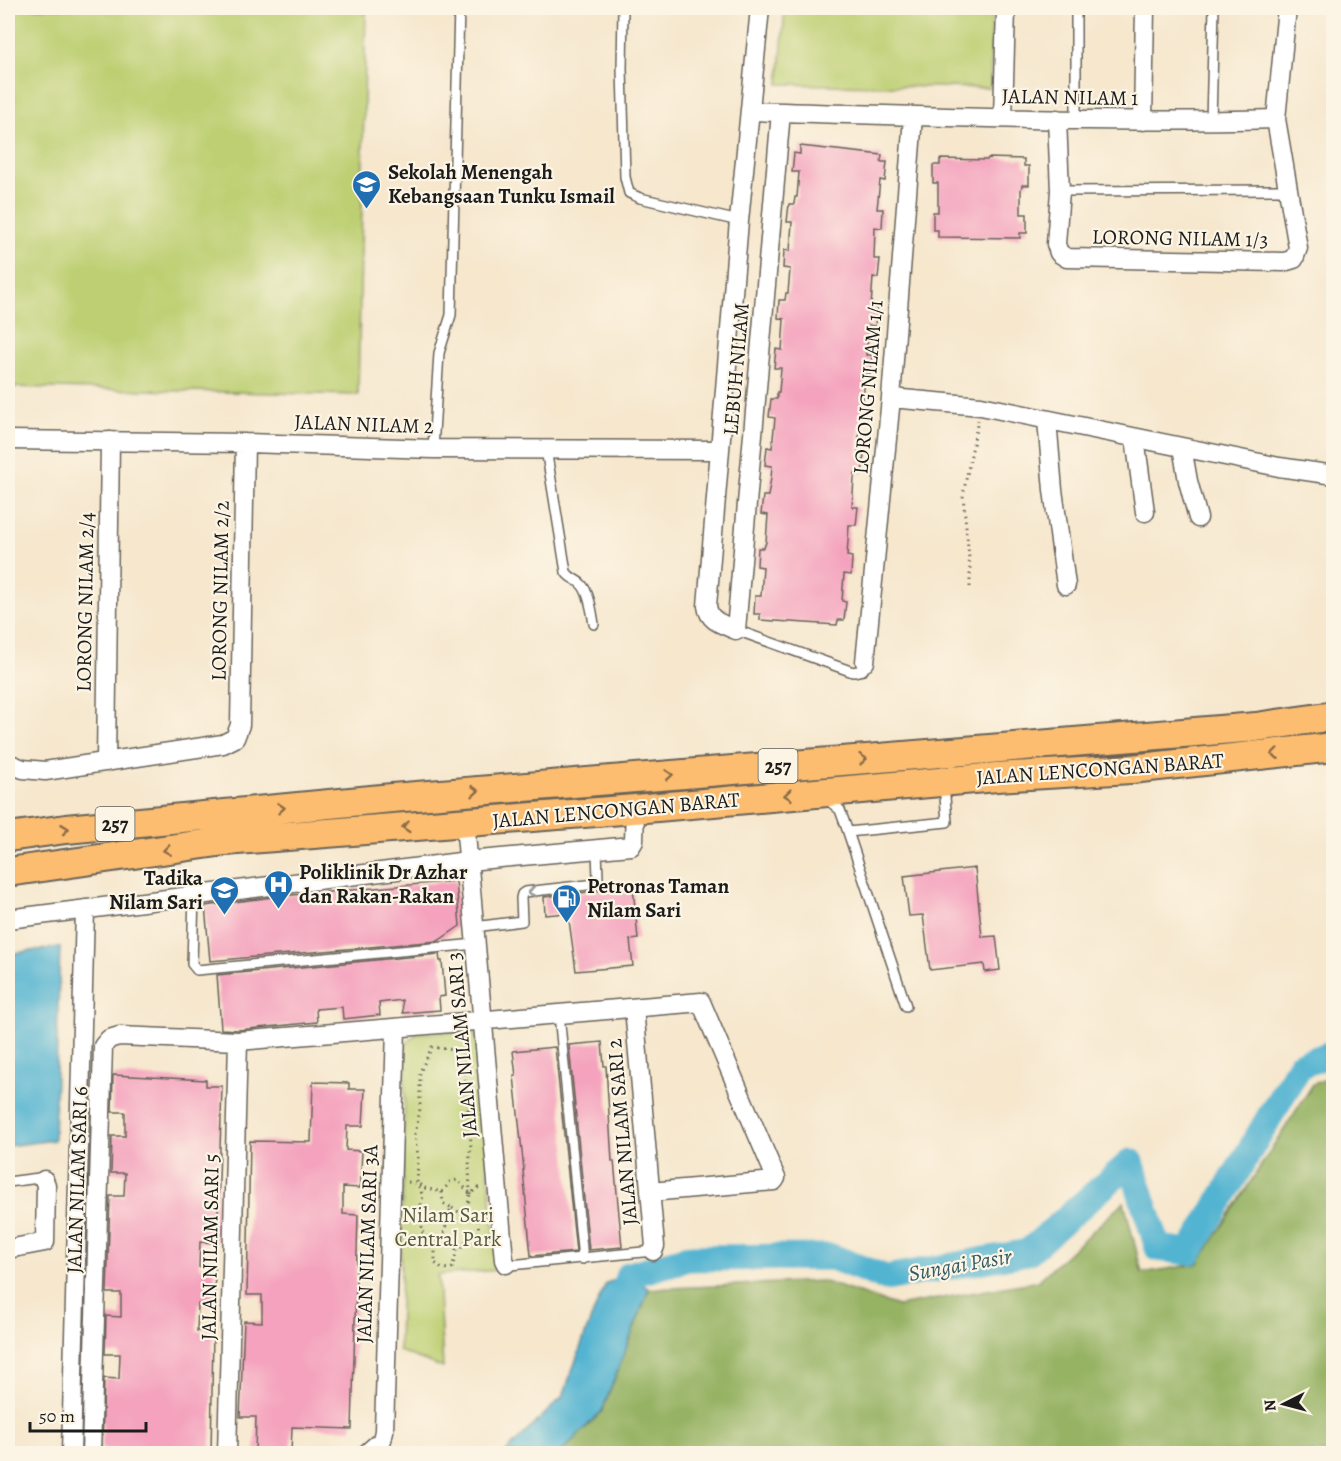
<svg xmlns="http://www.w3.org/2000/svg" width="1341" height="1461" font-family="Alegreya,serif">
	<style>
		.green { fill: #bdcf72; stroke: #6c7647; stroke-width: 1.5 }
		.forest { fill: #96b264; stroke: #596740; stroke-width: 1.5 }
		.water { fill: #53b4d1; stroke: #386876; stroke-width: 1.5 }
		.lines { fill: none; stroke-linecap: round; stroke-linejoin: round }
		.river { stroke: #53b4d1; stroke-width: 27 }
		.building { fill: #f4a2bd }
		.service-casing { stroke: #68635a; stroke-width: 12 }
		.minor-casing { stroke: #68635a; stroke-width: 21 }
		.trunk-casing { stroke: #68635a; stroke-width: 32 }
		.path { stroke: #68635a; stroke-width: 3; stroke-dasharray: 1.5 4.5; stroke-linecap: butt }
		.service { stroke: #fff; stroke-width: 9 }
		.minor { stroke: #fff; stroke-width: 18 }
		.trunk { stroke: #fcbd6f; stroke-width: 28 }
		.oneway { stroke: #8c6c46 }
		.oneway2 { stroke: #999 }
		.labels { text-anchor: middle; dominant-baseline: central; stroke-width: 4.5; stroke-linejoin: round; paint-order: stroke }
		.shield { fill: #fcf5e5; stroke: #5f5d58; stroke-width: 1.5 }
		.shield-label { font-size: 20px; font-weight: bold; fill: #1c1c1c }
		.street-label { font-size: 21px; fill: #1c1c1c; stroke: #fcf5e5 }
		.poi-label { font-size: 21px; font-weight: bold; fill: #1c1c1c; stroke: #fcf5e5; text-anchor: start }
		.park-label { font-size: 21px; fill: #545b3a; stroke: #fcf5e5 }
		.water-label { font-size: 22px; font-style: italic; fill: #325964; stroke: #fcf5e5 }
	</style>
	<rect width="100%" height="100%" fill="#fcf5e5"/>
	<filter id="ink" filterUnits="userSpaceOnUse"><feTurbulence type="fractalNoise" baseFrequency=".0167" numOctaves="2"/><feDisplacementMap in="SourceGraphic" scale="12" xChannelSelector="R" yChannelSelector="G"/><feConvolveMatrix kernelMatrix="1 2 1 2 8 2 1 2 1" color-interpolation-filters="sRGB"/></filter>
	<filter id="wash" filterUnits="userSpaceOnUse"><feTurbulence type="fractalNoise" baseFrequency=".008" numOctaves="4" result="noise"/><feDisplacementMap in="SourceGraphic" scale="24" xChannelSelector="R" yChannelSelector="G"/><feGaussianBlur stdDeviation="1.35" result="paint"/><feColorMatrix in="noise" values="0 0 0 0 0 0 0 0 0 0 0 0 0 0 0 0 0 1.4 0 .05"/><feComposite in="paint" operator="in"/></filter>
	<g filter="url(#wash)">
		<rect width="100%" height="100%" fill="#f6e7cd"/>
		<path class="green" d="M8,8H366L358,395L8,387Z
			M785,8H992L990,88L779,84Z
			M475,1032L498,1270L438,1275L443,1368L399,1351L406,1044L417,1033Z"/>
		<path class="forest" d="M1333,1076V1453L560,1454L602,1411L649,1289L822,1281L898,1306L1038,1281L1124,1202L1142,1273L1198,1264L1313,1084Z"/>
		<path class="water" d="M60,947L54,1140L8,1146V954Z
			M629,1275L649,1289L602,1411L560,1453H505L563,1396L590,1321L606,1283Z"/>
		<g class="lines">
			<path class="river" d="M617,1310L629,1275L688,1258L832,1257L886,1278L1028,1252L1131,1162L1158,1248L1190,1252L1300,1065L1334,1053"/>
		</g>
		<g id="blocks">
			<path class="building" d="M800,146L882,155L881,162H887L885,181L880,180L877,209H883L882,228L875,227L874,259H880L878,278L873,277L871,307H877L875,326L869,325L866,355H872L870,374L865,373L863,403H869L867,421H860L858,455H864L862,474L855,473L854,479L852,507H858L856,525H849L847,556L852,557L851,575L844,574L842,601L846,602L844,620H838L837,625L760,620V614H754L755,596H761L763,567L757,566L758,548H764L766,542L768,515L761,514L763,496H768L771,478L772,466L765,465L767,447L772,448L775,418L769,417L771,399H777V392H779L781,368H774L776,349L782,350L784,319L778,318L779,300H785L786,293H788L790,269L783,268L784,250L790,251L792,222H787L789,204H794L795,197H797L799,172H792L794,153L800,154Z
				M988,158L1024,159V166H1029V185H1022L1021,190V214H1027V233H1020V238L938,237V230H933V212H938V183H933V165H940V159L987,160Z
				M975,868L982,937L996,936L1000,970L985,972L984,964L930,970L923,915L909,916L904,876Z
				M456,881L460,926L438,941L210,961L205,906L281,896Z
				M633,887L638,939L630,940L633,966L576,971L568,913L545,915L544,897Z
				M439,954L440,961H442L445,996L439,997L440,1010L403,1013L402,1000L379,1003L380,1015L343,1019L342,1007L316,1009L317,1022L238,1030L221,1029L217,975Z
				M602,1042L604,1066H606L612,1161H614L622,1247L589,1250L569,1045Z
				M555,1047L576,1252L531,1256L523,1170H524L514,1076H516L513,1051Z
				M113,1075L206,1080V1086H222L217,1243L200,1242L199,1267L215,1268L214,1305L198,1304L197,1331H213L211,1454H116V1450H102L104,1378L119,1379L120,1354H105L106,1316L121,1317V1293H107L110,1196H124L125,1173H111L112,1136H125V1112H112Z
				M313,1082L349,1083V1089H365L363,1126H347L346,1150L362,1151L360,1188L343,1187V1214L358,1215L352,1429L292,1427L291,1454H255L256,1417H240L244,1321L262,1322V1295H247L250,1141L311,1142Z"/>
		</g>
	</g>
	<g filter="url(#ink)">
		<use href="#blocks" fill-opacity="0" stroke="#68635a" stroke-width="1.5"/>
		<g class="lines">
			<defs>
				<path id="service" d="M623,8L622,69L625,177L629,193L640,198L739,221
					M1076,8V119
					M1211,121L1214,8
					M1060,191L1288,190
					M433,449L439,353L451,315L459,8
					M546,449L566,572C570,579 577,579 582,585C590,594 592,613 594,624
					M736,630L853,672L863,670L865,662
					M827,799L840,810L848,832L947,822L944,784
					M848,832L906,1006
					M194,895L192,964L197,970L476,944
					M474,927L522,921L521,898L522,894L525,892L596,884L598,879L597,849
					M559,1014L583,1259
					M8,1182L39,1178L44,1180
					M506,1264L510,1265L653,1251"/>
				<path id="minor" d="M760,8L739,221L707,606C709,622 723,624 736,630L781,112
					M750,111C926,116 1101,124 1276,119
					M1003,118L1006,8
					M1057,119L1060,191L1056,244L1059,253L1067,258L1284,262L1294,259L1298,248L1276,119L1287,8
					M1143,121L1145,8
					M891,398L981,406L1279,467L1334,475
					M1047,420L1053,490L1066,585
					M1135,438L1145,512
					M8,440L245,443L433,449L719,450
					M1182,447L1188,481L1198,518
					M865,662L891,398L913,117
					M106,762L110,441
					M8,763L23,769L45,771L223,744L235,738L240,725L245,443
					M465,823L504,1260L506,1264
					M8,919L468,861L631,846L634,841L635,809
					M634,1008L655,1246L653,1251
					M8,1249L45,1242L46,1185L44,1180
					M71,1454L85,909
					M91,1454L103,1046L109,1039L119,1036L238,1041L701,1002L776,1178L774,1181L650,1192
					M227,1454L238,1041
					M366,1454L382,1440L384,1431L396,1028"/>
				<path id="trunk" d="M8,837L66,829L392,798L1256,727L1334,716
					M8,872L225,841L635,809L997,777L1131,769L1334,747"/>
			</defs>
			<use href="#service" class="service-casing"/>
			<use href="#minor" class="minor-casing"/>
			<use href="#trunk" class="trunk-casing"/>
			<path class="path" d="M970,587V569L963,495L978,420
				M408,1182L417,1183L425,1188L442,1192L450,1182L457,1180L470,1193
				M442,1192L443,1203L452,1208L444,1219L446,1228L442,1238L449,1246L457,1250
				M470,1194L469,1166L471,1143L463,1051L432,1047L420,1072V1109L415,1134L418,1157L417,1183L423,1196L421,1204L425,1218L421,1230L435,1250V1263L442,1269L452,1268L457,1250L464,1246L467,1238L479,1232L478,1221L467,1211L470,1194L478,1188H483
				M452,1208L459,1212L467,1211"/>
			<use href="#service" class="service"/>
			<use href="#minor" class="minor"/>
			<use href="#trunk" class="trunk"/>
		</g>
		<defs><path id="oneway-chevron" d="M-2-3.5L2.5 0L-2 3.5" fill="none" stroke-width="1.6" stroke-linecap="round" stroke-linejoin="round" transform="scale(1.5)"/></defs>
		<g class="oneway">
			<use href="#oneway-chevron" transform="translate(1275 754) rotate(173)"/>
			<use href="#oneway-chevron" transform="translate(863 759) rotate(-5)"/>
			<use href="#oneway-chevron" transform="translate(669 775) rotate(-5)"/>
			<use href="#oneway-chevron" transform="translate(475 791) rotate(-5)"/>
			<use href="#oneway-chevron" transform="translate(788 795) rotate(175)"/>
			<use href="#oneway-chevron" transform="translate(281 808) rotate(-5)"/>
			<use href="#oneway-chevron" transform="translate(406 827) rotate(176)"/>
			<use href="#oneway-chevron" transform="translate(65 829) rotate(-7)"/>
			<use href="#oneway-chevron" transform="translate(167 850) rotate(172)"/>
		</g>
		<use class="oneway2" href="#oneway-chevron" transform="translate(532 892) rotate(170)"/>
	</g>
	<defs>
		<symbol id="school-pin" viewBox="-11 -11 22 30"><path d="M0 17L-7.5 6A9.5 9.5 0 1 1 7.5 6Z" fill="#1f6fb2" stroke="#fcf5e5"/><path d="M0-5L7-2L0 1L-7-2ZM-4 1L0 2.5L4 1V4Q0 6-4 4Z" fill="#fff"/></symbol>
		<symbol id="hospital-pin" viewBox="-11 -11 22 30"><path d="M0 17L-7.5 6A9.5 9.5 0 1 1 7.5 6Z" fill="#1f6fb2" stroke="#fcf5e5"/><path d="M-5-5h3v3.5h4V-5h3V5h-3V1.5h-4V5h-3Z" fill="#fff"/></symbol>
		<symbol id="fuel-pin" viewBox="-11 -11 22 30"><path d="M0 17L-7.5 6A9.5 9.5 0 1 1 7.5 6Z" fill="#1f6fb2" stroke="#fcf5e5"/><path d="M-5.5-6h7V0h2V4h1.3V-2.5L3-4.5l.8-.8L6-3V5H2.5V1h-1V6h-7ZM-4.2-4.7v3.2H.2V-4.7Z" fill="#fff"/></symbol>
	</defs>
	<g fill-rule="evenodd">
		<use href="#school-pin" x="350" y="168" width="33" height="45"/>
		<use href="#hospital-pin" x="262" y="868" width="33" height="45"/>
		<use href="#school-pin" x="208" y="874" width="33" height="45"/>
		<use href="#fuel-pin" x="550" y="882" width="33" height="45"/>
	</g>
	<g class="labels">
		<g class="shield">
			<rect x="758.5" y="749" width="39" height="34" rx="4.5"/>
			<rect x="95.5" y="807" width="39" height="34" rx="4.5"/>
		</g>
		<g class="shield-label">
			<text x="778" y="766">257</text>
			<text x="115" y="824">257</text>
		</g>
		<g class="street-label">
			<text transform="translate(1070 97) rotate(1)">JALAN NILAM 1</text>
			<text transform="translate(1180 238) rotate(1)">LORONG NILAM 1/3</text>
			<text transform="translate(736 369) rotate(-85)">LEBUH NILAM</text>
			<text transform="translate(868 387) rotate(-85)">LORONG NILAM 1/1</text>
			<text transform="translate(364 424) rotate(2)">JALAN NILAM 2</text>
			<text transform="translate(220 591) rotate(-89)">LORONG NILAM 2/2</text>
			<text transform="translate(85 602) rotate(-89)">LORONG NILAM 2/4</text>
			<text transform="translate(1100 769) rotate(-4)">JALAN LENCONGAN BARAT</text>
			<text transform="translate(616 810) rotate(-5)">JALAN LENCONGAN BARAT</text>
			<text transform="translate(462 1045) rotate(-95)">JALAN NILAM SARI 3</text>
			<text transform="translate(622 1132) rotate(-95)">JALAN NILAM SARI 2</text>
			<text transform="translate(77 1180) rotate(-88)">JALAN NILAM SARI 6</text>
			<text transform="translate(367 1244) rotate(-88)">JALAN NILAM SARI 3A</text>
			<text transform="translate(210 1247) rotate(-89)">JALAN NILAM SARI 5</text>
		</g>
		<g class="poi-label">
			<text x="388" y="172">Sekolah Menengah<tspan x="388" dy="24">Kebangsaan Tunku Ismail</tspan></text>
			<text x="299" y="872">Poliklinik Dr Azhar<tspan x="299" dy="24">dan Rakan-Rakan</tspan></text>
			<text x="203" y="878" text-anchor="end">Tadika<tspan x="203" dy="24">Nilam Sari</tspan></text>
			<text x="587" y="886">Petronas Taman<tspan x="587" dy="24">Nilam Sari</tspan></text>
		</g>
		<g class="park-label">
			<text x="448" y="1215">Nilam Sari<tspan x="448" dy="24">Central Park</tspan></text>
		</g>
		<g class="water-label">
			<text transform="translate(960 1265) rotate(-10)">Sungai Pasir</text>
		</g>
	</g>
	<rect width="1341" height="1461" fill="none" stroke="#fcf5e5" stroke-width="30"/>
	<g transform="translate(1284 1404) rotate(264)" stroke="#fcf5e5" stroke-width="4.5" paint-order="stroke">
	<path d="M0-4.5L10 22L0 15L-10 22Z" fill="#1c1c1c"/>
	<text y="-9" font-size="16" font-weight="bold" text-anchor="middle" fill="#1c1c1c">N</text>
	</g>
	<path d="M30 1422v9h116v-9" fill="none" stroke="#1c1c1c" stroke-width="3"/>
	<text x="39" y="1422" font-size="18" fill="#1c1c1c" stroke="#fcf5e5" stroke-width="4.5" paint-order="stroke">50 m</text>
</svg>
